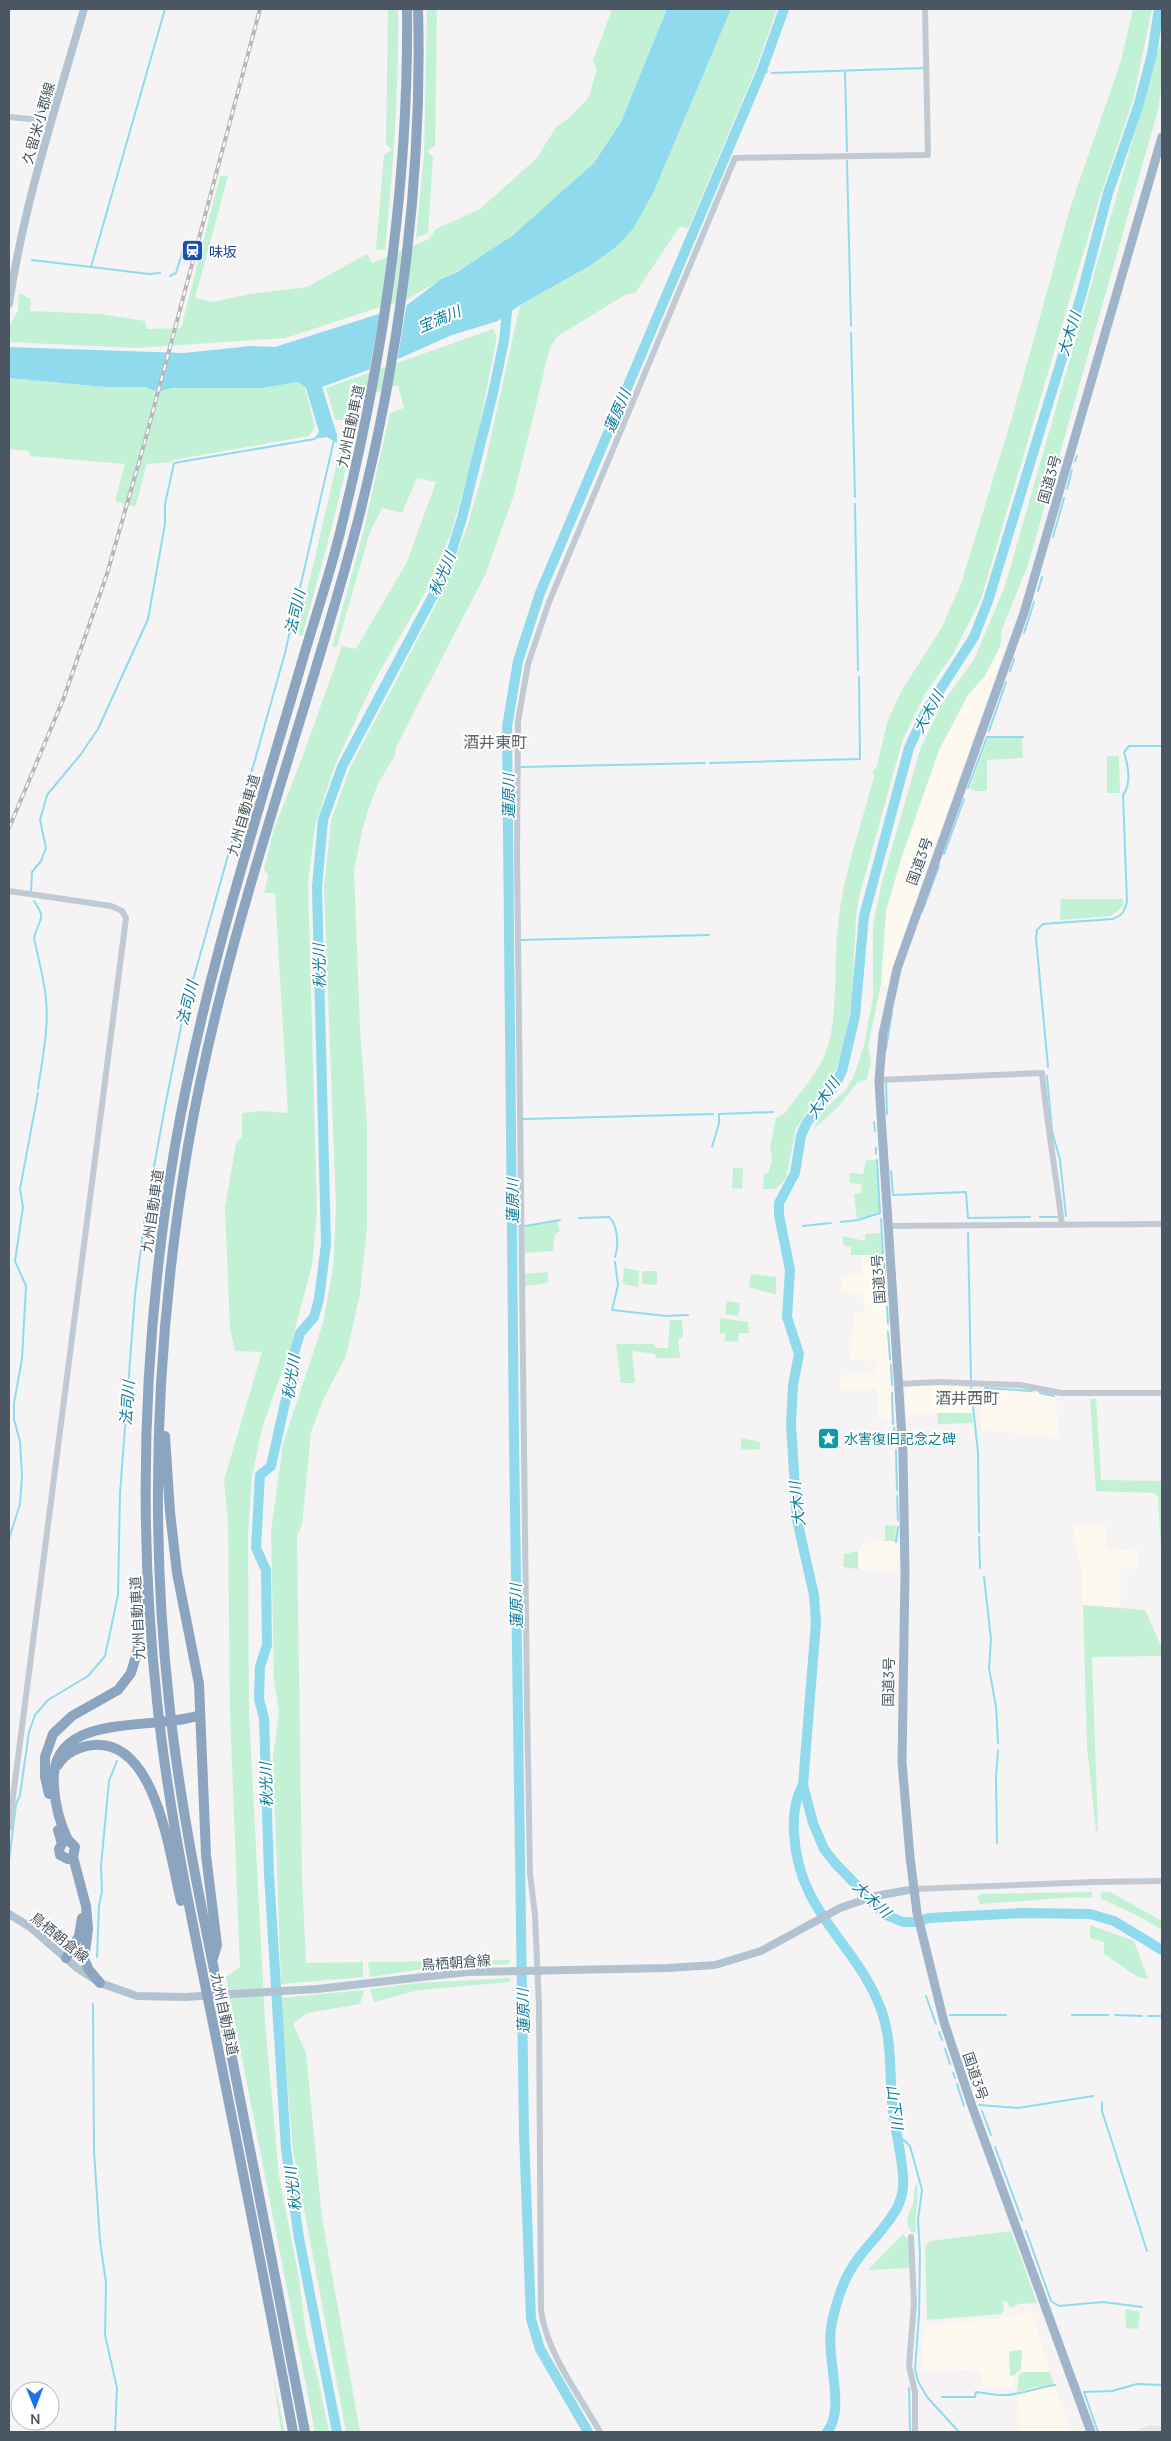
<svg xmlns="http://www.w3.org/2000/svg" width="1171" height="2441" font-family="Manrope,'Noto Sans JP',sans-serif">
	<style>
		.commercial { fill: #fdf9ef }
		.education { fill: #e6e4e5 }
		.green { fill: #c3f1d5 }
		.water { fill: #90daee }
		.pier { fill: #f5f3f3 }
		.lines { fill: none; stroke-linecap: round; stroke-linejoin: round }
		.stream { stroke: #90daee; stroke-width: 2 }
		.river { stroke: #90daee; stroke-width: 10 }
		.tertiary { stroke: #c1cad2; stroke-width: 6 }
		.primary { stroke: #b3c2d1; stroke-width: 8 }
		.trunk { stroke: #9fb4c9; stroke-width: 9 }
		.motorway { stroke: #8ba5c1; stroke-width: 10 }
		.rail-casing { stroke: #b5b8bd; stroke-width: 4 }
		.rail { stroke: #fff; stroke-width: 2; stroke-dasharray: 5.5; stroke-linecap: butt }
		.labels { text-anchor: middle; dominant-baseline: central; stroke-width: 4; stroke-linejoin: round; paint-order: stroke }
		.street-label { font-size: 14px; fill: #4a5661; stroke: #fff }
		.transit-label { font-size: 14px; fill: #164399; stroke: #fff; text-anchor: start }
		.culture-label { font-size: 14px; fill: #0d838f; stroke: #fff; text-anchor: start }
		.water-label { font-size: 15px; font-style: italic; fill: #0c7c9b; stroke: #fff }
		.quarter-label { font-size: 16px; fill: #5f6368; stroke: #fff }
	</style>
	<rect width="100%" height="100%" fill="#f5f3f3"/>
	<path class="commercial" d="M1000,647L1003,653L904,933L887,988L881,983L883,931L886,911L901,859L939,750L968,695L984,677Z
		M863,1255H883L892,1420L877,1419V1388L841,1390L840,1375L877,1374L876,1361L850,1359L854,1313H864L863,1295L842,1290V1276L863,1275Z
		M938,1385L970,1387L972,1413L906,1414V1386Z
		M985,1389L1018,1390L1056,1397L1058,1437L981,1430L979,1394Z
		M1106,1524V1549L1139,1551L1137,1569L1121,1568L1120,1608L1083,1605L1082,1572L1072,1525Z
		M885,1541H895L898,1544V1571L858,1569V1551L862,1544Z
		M1031,2310L1050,2372H1023L1021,2369L1022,2350L1010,2375L1013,2376V2388H982L981,2373L967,2370L922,2371L921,2355L925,2326L1005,2318Z
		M1055,2386L1071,2432H1021L1017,2394Z"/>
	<path class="education" d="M1149,2425L1162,2427V2432H1133Z"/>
	<path class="green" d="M388,9H398C399,90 393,169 385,250L376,249L384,155L392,150L386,144Z
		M427,9H437L435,146L427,151L433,157L428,233L416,238L424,155Z
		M612,9H667L621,122L594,163L535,217L495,249L406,300L380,307L286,338L135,348L9,342V326L18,311L19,293L31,299L30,311L101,314L145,321L147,329L181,328L220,176H228L195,298L213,302L250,294L307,287L367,254L372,263L429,239L436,229L480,209L537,158L556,127L569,118L589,97L597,69L593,61Z
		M731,9H777L755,71L688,229L680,226L636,292L625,295L558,336L550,347L514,495L485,575L396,747L395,755L378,784L370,804L362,831L354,871L360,1027L367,1124V1227L360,1294L346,1356L323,1400L311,1432L302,1525L297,1536L302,1876L306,1963L363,1962V1977L281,1984L273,1757L279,1712L274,1680L271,1531L283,1444L323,1323L333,1269L336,1209L324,886L331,821L350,768L437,603L467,528L484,468L520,305L591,265L616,247L654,191Z
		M1133,9H1152L1133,100L1099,200L981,599L953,654L925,694L903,739L859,897L856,917L852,1000L843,1051L836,1070L796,1128L786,1178L776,1189H763L764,1174L769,1172L772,1160L770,1147L776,1118L784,1114C797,1097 812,1079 822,1061C840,1026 833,965 838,925C843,875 861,826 874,777L873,770L876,769L888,720L902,690L941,629L961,584L1013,414L1071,205L1121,61Z
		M1162,37V84L1158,110L1028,565L1002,629L1000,647L984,677L968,695L939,750L901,859L886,911L881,983L868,1047L871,1061L867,1079L857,1083L838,1107L813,1130L824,1109L845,1091L854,1076L864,1045L873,997V925L882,882L920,750L941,705L974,660L1005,586Z
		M493,329L497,336L475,450L451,533L426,591L372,685L334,767L315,826L308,883L317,1212L312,1265L289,1352L262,1428L252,1477L248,1534L249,1714L265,2022L279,2176L299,2278L306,2334L318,2379L329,2432H315L226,1977L240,1967L230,1713L228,1521L224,1480L262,1352L235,1351L230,1328L225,1208L236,1143L242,1137V1113L260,1111L288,1113L275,893H264L268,876L264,869L274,829L302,758L342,646L356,649L407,562L436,482L417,478L402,513L382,508L370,532L337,646L332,647L363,533L390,413L404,408L398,385L360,398C346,478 324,558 302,636L297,634L347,420H335L326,388Z
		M9,378L105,387H144L158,392L172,388H262L298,382L304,385L315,427L309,436L173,460L172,462L147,464L135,507L115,501L125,464L30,456L29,451L9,449Z
		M988,738H1022L1023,758L987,760V791H974L970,789Z
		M1107,756H1119L1120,793H1107Z
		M1061,899H1123V906L1111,916L1060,920Z
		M866,1160H876L880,1212L857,1219L854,1194L861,1193L862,1184L850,1183L849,1173L863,1174Z
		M733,1168H743L742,1189L732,1188Z
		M557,1221L560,1231L555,1234L553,1251L525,1253L524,1229L530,1225Z
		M881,1233L883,1255H851V1247L843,1245V1236L865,1241V1234Z
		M624,1268L639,1271L638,1287L623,1284Z
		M642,1271H657V1285L642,1284Z
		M548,1272V1283L525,1286L524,1274Z
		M751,1274L776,1277V1295L749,1287Z
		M727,1301L740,1303L738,1316L725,1314Z
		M720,1318L748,1322L749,1333H739L738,1342L724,1341L726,1334L720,1333Z
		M670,1320H682L683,1336L678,1340L680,1358H656L655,1354L632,1351L635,1383H621L616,1344H653L656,1348H668Z
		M1090,1399H1096L1101,1480L1162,1481V1568L1158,1496L1154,1493L1096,1491Z
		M937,1413H972L973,1423L938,1424Z
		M741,1438L760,1442V1449L741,1450Z
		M885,1525L896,1526L895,1541H885Z
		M858,1551V1569L843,1567L844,1554Z
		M1083,1605L1145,1610L1162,1648V1656L1092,1657L1098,1831H1096L1087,1747Z
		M1092,1892V1898L1076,1897L980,1904L977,1896L981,1894Z
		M1102,1892H1110L1162,1921V1930L1142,1918L1102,1899L1100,1895Z
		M1090,1925L1134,1941L1148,1979L1138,1977L1104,1954V1942L1090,1938Z
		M511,1960L508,1964L429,1968L370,1977L368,1962Z
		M510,1978V1982L419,1990L374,2002L370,1989L418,1983Z
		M364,1990L360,2004L307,2013L293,2024L306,2053L322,2218L360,2432H346L293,2150L280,1998Z
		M916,2184L918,2187L915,2233L911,2232C904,2220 908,2217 913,2205C915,2198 913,2191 916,2184Z
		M1011,2231L1037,2303L1019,2304L1010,2308L1007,2301L1002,2302L1004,2309L1001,2314L927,2320L925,2247L930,2241Z
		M903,2234L908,2240L911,2268L868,2270Z
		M1125,2309L1140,2312L1138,2329L1126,2328Z
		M1022,2350L1021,2369L1013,2376L1010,2375L1009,2354L1011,2351Z
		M1023,2372H1050L1054,2384L1044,2388L1035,2387L1017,2392L1019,2375Z
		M273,2375L285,2432H281Z"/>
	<path class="water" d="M667,9H731L654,191L633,229L616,247L591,265L520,305L498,321L452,335L398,359L322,387L337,435V443L327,437L314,439L319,432L306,388L298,382L262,388H172L158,392L144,387H105L9,378V347L184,353L251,346L275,347L407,305L440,280L457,272L512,236L594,163L621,122Z"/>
	<path class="pier" d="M407,302L397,362L369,372L380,312Z"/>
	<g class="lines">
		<path class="stream" d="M762,70L767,72
			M845,71L847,151
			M772,73L924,68
			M847,161L851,326
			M32,260L91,267L165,9
			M91,267L149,274L160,273
			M170,276L176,273L183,250
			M851,333L855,497
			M1075,461L1077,456
			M1067,489L1072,470
			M855,504L858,670
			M1053,537L1064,498
			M1038,591L1042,577
			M1024,633L1034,602
			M1010,671L1014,659
			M989,731L1006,682
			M710,763L860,759L859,677
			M521,767L705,763
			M968,788L987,737H1023
			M944,854L964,799
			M31,891L32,872L41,861L46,848L40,820L47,795L81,754L98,729L148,619L165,524V504L174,463L315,439
			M34,901C48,921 38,919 34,938C38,958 44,978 46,999C49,1029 42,1060 38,1089
			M922,912L939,866
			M521,940L709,935
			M886,1049L892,1012
			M1048,1067L1036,938L1037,930L1043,924L1112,919C1122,916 1124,912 1127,902L1123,795C1132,784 1128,765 1124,752L1129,746H1162
			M1047,1076L1052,1131L1060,1160L1066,1216
			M886,1083L887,1114
			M524,1119L713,1114
			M874,1122L875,1131
			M712,1147L719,1123V1114L773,1112
			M876,1148V1154
			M891,1171L893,1195L966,1192L968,1218L1030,1217
			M1040,1217H1057
			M579,1218L609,1217C618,1225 619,1246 615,1257
			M881,1219L883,1253
			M841,1222L858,1220L880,1213L877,1160
			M525,1226L560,1220
			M803,1226L831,1223
			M968,1233L971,1380
			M615,1262L618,1285L612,1310L666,1316L688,1315
			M884,1263L885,1277
			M885,1285L886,1292
			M887,1307L888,1323
			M888,1332L890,1359
			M891,1365L892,1385
			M971,1387L978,1453L979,1532
			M985,1388L1032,1391
			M892,1393L893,1424
			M1040,1393L1054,1396
			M894,1428L896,1439
			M896,1450L897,1490
			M897,1496L898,1520
			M979,1537L980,1568
			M9,1539L20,1504L22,1476L20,1441L14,1420V1403L22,1359L26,1286L15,1261L23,1207L20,1189L38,1093
			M896,1542L898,1527
			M984,1577L991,1639L989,1668L996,1707L998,1743
			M997,1843L996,1777L998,1750
			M9,1861L16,1804L20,1795L29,1732L35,1715L48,1700L88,1676L105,1656L118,1595L120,1493L135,1295L145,1216L166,1101L184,1012L285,653L334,440
			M97,1957L99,1905L102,1892L101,1866L109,1781L117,1761
			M926,1996L936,2024
			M93,2004L94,2151L100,2241L106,2283L105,2335L117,2388L115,2432
			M950,2015H1006
			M1072,2015H1108
			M1115,2015L1142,2016
			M1148,2016H1162
			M939,2032L942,2040
			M945,2049L950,2064
			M953,2073L955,2078
			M957,2084L964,2106
			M1102,2102V2111L1147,2251
			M979,2105L1018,2108L1093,2096
			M982,2111L991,2135
			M897,2134L910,2146L922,2190L918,2220L920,2253L919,2315L915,2369L918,2381L927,2397L959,2432
			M995,2147L1022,2220
			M1026,2231L1051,2301L1059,2306L1103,2302L1142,2307
			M909,2388L910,2432
			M942,2397H975L976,2392C985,2393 995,2395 1004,2395C1021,2395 1039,2387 1055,2385
			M1098,2432L1084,2392L1112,2391L1137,2384L1162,2385"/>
		<path class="river" d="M1159,9L1152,54L1138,107L1108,193L1081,296L988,601L974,637L925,713L909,748L864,916L855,1016L842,1071L836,1083L806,1124L801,1136L795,1173L779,1203V1215L790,1270L787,1317L799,1354L793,1385L791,1424L797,1520L814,1595L816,1622L803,1785L813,1823L824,1849L835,1863L884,1914L903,1922H916L929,1918L1023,1913L1090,1914L1114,1921L1162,1950
			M803,1785C794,1800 793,1816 794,1833C798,1915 858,1943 882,2012C893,2044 889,2081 893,2113C896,2134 902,2155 903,2177C904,2187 902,2197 898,2206C888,2226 870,2242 857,2260C843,2279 837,2300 832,2322C824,2355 847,2408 827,2432
			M337,2432L299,2238L286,2149L269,1874L264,1718L259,1699L260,1667L267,1645L266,1570L256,1548L260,1475L271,1466L285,1403L294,1376L291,1363L300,1333L314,1317L319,1299L326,1244L317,887L323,820L342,767L445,573L462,518L493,393L504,341L508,303
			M588,2432L540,2349L531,2319L524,2134L514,1441L507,727L518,661L540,593L762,70L784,9"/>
		<path class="tertiary" d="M9,117L52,121
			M9,891L111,906L122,911L126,918L9,1828
			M879,1080L1042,1073C1047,1124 1056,1174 1062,1225
			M888,1226L1162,1224
			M899,1384L938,1382L1020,1385L1061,1393H1162
			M915,1889L1095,1882L1162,1881
			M911,2237L914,2304L909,2366L915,2392V2432
			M600,2432C579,2394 548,2356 541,2311L539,2006L535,1915L530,1874L527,1701L517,854L518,721L528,664L549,602L735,158L928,155L925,9"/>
		<path class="primary" d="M9,304C24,203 56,107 84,9
			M9,1914L30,1927L77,1968L100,1983L137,1996L185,1997L317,1989L467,1972L668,1968L715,1965L761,1951L840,1908L875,1896L915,1889"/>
		<path class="trunk" d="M1091,2432L973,2109L944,2022L917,1913L910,1857L902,1762L905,1573L903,1453L881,1115L879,1080L883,1034L897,969L1024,613L1162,137"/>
		<path class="motorway" d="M165,1436L170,1512L177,1573L199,1684L206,1855L217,1945L213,1958
			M58,1765C65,1753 80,1746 94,1745C157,1740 170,1858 181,1901
			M49,1794L45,1777V1757L53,1734L72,1716L118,1690L131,1673L138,1649L140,1594L148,1578
			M58,1830L62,1844L59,1849L60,1855L68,1859L73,1857
			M66,1958L79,1936L82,1918
			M100,1983L89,1970L84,1959L88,1929L86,1906L73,1857L75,1847C72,1843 68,1841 66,1836C60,1822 55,1802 54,1787C47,1709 152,1732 200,1715
			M293,2432C269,2302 243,2173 217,2043C194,1930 169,1817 157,1701C137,1516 144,1329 175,1146C204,979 257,817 304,655C317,611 332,568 342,524C384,355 409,183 407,9
			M305,2432C280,2302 255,2173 229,2043C206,1930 181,1817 169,1701C149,1517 157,1329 188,1146C224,937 299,740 354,536C398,369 423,182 418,9"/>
		<defs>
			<path id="rail" d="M9,828L63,700L107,574L145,441L260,9"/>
		</defs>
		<use href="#rail" class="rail-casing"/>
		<use href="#rail" class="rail"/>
	</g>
	<defs>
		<symbol id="station-square" viewBox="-11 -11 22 22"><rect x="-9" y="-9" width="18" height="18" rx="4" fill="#1a4fb4" stroke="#fff"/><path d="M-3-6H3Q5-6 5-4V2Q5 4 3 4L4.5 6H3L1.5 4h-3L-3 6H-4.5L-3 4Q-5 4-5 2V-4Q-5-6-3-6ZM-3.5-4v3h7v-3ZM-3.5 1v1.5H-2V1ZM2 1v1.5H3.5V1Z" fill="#fff"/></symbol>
		<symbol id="sight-square" viewBox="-11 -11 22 22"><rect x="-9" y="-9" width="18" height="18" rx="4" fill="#0f9aa8" stroke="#fff"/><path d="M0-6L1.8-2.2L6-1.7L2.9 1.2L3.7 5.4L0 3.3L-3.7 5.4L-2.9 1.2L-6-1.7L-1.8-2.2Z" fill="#fff"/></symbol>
	</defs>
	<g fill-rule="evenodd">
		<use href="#station-square" x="180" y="238" width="25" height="25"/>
		<use href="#sight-square" x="816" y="1426" width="25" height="25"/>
	</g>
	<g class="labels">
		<g class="street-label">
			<text transform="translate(38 123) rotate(-74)">久留米小郡線</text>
			<text transform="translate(350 426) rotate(-78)">九州自動車道</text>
			<text transform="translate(1049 479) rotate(-74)">国道3号</text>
			<text transform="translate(243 815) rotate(-74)">九州自動車道</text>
			<text transform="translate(919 861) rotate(-70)">国道3号</text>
			<text transform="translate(152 1211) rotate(-82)">九州自動車道</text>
			<text transform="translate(878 1279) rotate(-94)">国道3号</text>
			<text transform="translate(137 1618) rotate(-93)">九州自動車道</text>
			<text transform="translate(888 1682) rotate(-89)">国道3号</text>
			<text transform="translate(60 1937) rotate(39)">鳥栖朝倉線</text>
			<text transform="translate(456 1962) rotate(-4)">鳥栖朝倉線</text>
			<text transform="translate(225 2014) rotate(78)">九州自動車道</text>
			<text transform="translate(976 2076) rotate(71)">国道3号</text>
		</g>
		<g class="transit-label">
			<text x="209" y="251">味坂</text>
		</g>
		<g class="culture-label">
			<text x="844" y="1438">水害復旧記念之碑</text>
		</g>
		<g class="water-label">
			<text transform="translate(439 319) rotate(-23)">宝満川</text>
			<text transform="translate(1069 334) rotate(-73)">大木川</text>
			<text transform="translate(617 411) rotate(-67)">蓮原川</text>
			<text transform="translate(442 574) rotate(-67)">秋光川</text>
			<text transform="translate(295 612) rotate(-77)">法司川</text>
			<text transform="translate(928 712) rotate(-61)">大木川</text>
			<text transform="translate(508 796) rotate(-90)">蓮原川</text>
			<text transform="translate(319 966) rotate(-91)">秋光川</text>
			<text transform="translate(187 1003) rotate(-76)">法司川</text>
			<text transform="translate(823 1098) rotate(-56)">大木川</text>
			<text transform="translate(512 1201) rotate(-90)">蓮原川</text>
			<text transform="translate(291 1377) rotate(-81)">秋光川</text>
			<text transform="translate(127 1403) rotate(-86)">法司川</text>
			<text transform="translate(797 1504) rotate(-96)">大木川</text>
			<text transform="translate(516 1606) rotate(-91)">蓮原川</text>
			<text transform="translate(266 1785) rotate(-92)">秋光川</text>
			<text transform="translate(872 1899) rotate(43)">大木川</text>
			<text transform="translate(523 2011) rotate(-91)">蓮原川</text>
			<text transform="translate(895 2107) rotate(83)">山下川</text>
			<text transform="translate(293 2189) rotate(-97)">秋光川</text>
		</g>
		<g class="quarter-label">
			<text x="495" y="742">酒井東町</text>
			<text x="967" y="1398">酒井西町</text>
		</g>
	</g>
	<rect width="1171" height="2441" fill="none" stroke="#4a5661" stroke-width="20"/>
	<g transform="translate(35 2406) rotate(179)"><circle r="24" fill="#ffffff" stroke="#b7bbc0"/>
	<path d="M0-4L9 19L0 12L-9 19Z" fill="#1a73e8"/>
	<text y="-8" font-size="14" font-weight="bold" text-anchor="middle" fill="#4a5661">N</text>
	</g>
</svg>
